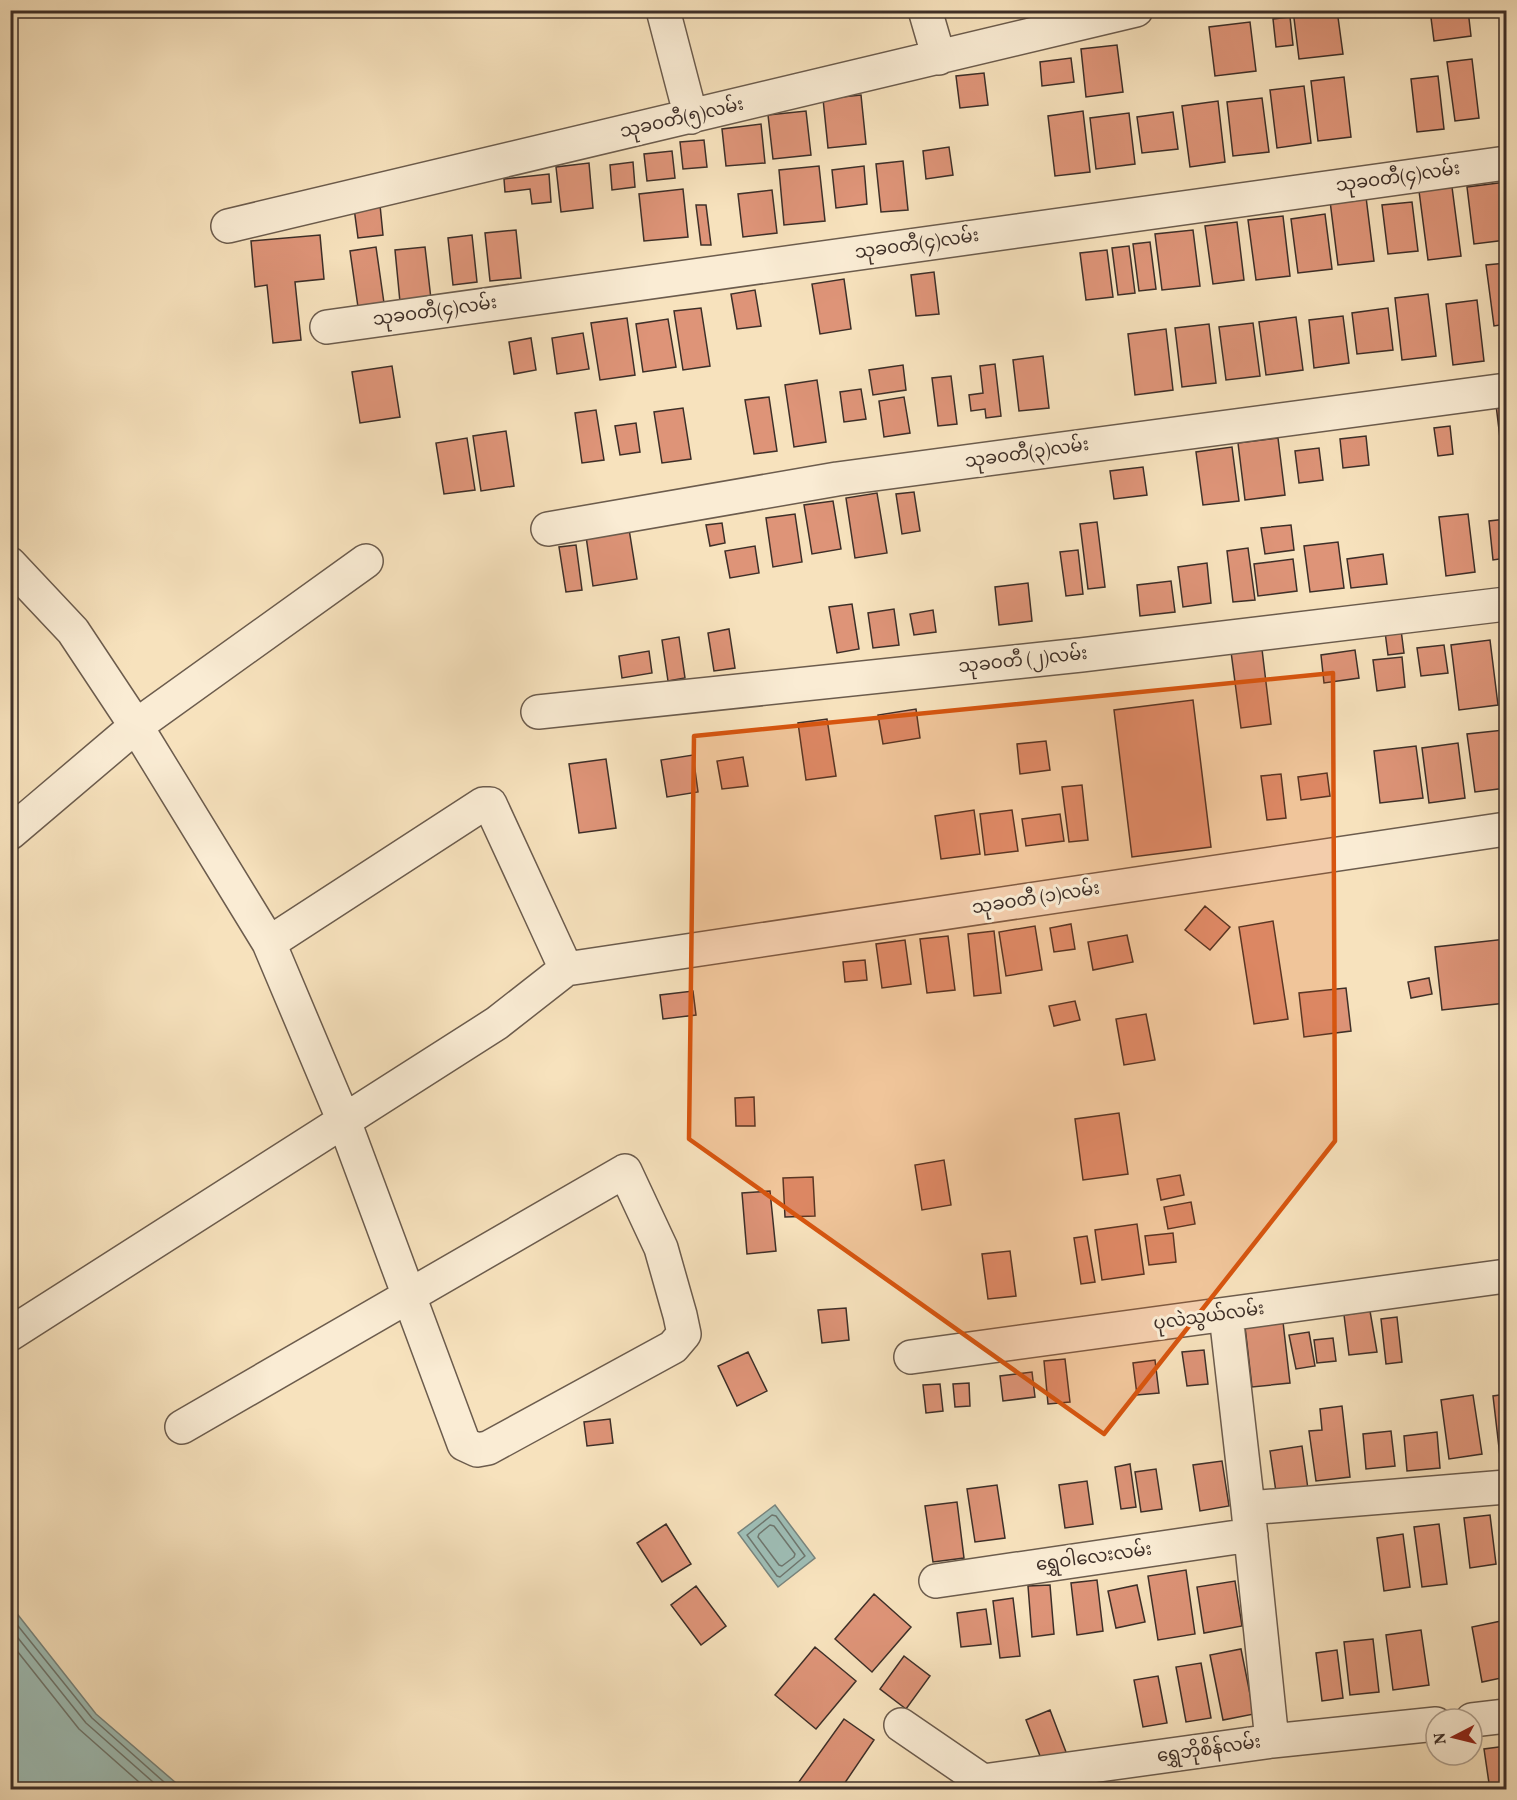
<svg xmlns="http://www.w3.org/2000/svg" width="1517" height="1800" font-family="Vollkorn,'Noto Sans Myanmar',serif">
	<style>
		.water { fill: #9ebdb5; stroke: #78847d; stroke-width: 1.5 }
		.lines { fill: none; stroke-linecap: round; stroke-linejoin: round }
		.shore { stroke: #6e766e; stroke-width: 1.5 }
		.building { fill: #de9478; stroke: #3e2f28; stroke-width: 1.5 }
		.minor-casing { stroke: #6c5c4d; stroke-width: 36 }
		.minor { stroke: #faecd4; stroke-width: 33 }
		.marked { fill: #d7550f; fill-opacity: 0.2; stroke: #d7550f; stroke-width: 4.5; stroke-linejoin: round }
		.labels { text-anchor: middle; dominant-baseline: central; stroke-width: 6; stroke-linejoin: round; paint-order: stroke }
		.street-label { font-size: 18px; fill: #3e2f28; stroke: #faecd4 }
	</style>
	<rect width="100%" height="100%" fill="#f7e2bd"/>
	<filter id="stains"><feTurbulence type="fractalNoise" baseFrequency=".00333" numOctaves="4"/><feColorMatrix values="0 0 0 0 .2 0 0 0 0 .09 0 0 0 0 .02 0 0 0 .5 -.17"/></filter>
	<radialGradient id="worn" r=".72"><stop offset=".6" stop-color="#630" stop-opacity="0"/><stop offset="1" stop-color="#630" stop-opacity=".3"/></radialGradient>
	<path class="water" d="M775,1505L815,1558L778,1587L738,1533Z
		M11,1606L96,1714L183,1789H11Z"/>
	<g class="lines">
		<path class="shore" d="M772,1515L776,1516L805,1556L780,1577L777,1576L747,1535Z
			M770,1525L774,1526L795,1554L794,1557L782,1566L779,1565L758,1537L759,1534Z
			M10,1616L92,1718L173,1790
			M10,1628L86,1723L162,1790
			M10,1642L79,1729L148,1790"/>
	</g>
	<path class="building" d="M1293,10H1337L1343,54L1299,59Z
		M1430,10H1468L1471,36L1434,41Z
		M1290,17L1293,45L1276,47L1273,19Z
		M1250,22L1256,71L1215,76L1209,27Z
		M1117,45L1123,92L1086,97L1081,49Z
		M1071,58L1074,82L1042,86L1040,62Z
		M1472,59L1479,118L1455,121L1447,62Z
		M984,73L988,105L960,108L956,76Z
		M1438,76L1444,129L1417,132L1411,79Z
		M1344,77L1351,137L1318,141L1311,81Z
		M1304,86L1311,143L1277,148L1270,90Z
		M861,95L866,144L828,148L823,99Z
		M1262,98L1269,152L1233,156L1227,102Z
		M1218,101L1225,162L1190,167L1182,106Z
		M806,111L811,155L773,159L768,115Z
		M1083,111L1090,172L1055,176L1048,116Z
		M1173,112L1178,149L1142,153L1137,117Z
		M1129,113L1135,164L1096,169L1090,118Z
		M761,124L765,163L726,166L722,129Z
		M704,140L707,167L683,169L680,142Z
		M949,147L953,175L926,179L923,151Z
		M672,151L675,178L647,181L644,154Z
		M903,161L908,210L881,212L876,164Z
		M633,162L635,187L612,190L610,165Z
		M589,163L593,208L561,212L556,167Z
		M819,166L825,221L784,225L779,170Z
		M864,166L867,204L836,208L832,170Z
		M549,174L551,202L532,204L530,189L505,192L504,179Z
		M1506,182V240L1474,244L1467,187Z
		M1452,187L1461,256L1428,260L1419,191Z
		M683,189L688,237L644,241L639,194Z
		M772,190L777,233L743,237L738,194Z
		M1366,197L1374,261L1338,265L1330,201Z
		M1412,202L1418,251L1388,254L1382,205Z
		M380,205L383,235L358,238L354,208Z
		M696,205H706L711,245H701Z
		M1325,214L1332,269L1298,273L1291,219Z
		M1283,216L1290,276L1256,280L1248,220Z
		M1237,222L1244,280L1213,284L1205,226Z
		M516,230L521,278L490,281L485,233Z
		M1193,230L1200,286L1162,290L1155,234Z
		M320,235L324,279L295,282L301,340L273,343L267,285L255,287L251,241Z
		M472,235L477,282L453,285L448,238Z
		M1150,242L1156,289L1139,291L1133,244Z
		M1129,246L1135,293L1118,295L1112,248Z
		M376,247L384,303L358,307L350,251Z
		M425,247L431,299L400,302L395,250Z
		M1107,250L1113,297L1086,300L1080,253Z
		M1506,263V324L1494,326L1486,265Z
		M934,272L939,314L916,316L911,275Z
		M844,279L851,329L820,334L812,284Z
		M755,290L761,326L737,329L731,294Z
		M1428,294L1436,356L1402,360L1395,298Z
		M1477,300L1484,361L1453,365L1446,304Z
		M701,308L710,366L683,370L674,311Z
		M1388,308L1393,350L1357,354L1352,313Z
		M1343,316L1349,363L1314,368L1309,320Z
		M1296,317L1303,370L1266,375L1259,322Z
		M627,318L635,375L600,380L591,323Z
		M668,319L676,367L643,372L636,324Z
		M1253,323L1260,376L1226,380L1219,327Z
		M1209,324L1216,383L1182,387L1175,328Z
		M1166,329L1173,390L1135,395L1128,334Z
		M1506,331V347L1504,348L1502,332Z
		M583,333L589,369L557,374L552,338Z
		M531,338L536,370L514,374L509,342Z
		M1043,356L1049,408L1019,411L1013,360Z
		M995,364L1001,416L986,418L985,409L971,411L969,395L983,393L980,366Z
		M903,365L906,390L873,395L869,370Z
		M392,366L400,417L360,423L352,372Z
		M951,376L957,424L938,426L932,378Z
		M817,380L826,442L794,447L785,385Z
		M861,389L866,419L844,422L840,392Z
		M769,397L777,451L754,454L745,400Z
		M904,397L910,433L884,437L879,401Z
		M1506,404V479H1505L1496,405Z
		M683,408L691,459L662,463L654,412Z
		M596,410L604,460L582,463L575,413Z
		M636,423L640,452L620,455L615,426Z
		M1450,426L1453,454L1438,456L1434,428Z
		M506,431L514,486L481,491L473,436Z
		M1366,436L1369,465L1343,468L1340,439Z
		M467,438L475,490L444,494L436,443Z
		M1278,438L1285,495L1245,500L1238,443Z
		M1232,447L1239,501L1203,505L1196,452Z
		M1319,448L1323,480L1299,483L1295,451Z
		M1143,467L1147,495L1114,499L1110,471Z
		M914,492L920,531L902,534L896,494Z
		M877,493L887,553L855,558L846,498Z
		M833,501L841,549L812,554L804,505Z
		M795,514L802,562L773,567L766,518Z
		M1468,514L1475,572L1446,576L1439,517Z
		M1506,519V558L1493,560L1489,521Z
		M1097,522L1105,587L1088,589L1080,524Z
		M722,523L725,543L710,546L706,525Z
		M1291,525L1294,550L1265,554L1261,528Z
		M629,529L637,579L593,586L586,536Z
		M1338,542L1344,588L1310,592L1304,546Z
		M576,545L582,590L566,592L559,547Z
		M755,546L759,573L730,578L725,551Z
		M1248,548L1255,600L1233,602L1227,551Z
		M1078,550L1083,594L1066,596L1060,552Z
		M1383,554L1387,584L1351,588L1347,559Z
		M1293,559L1297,591L1258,596L1254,564Z
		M1207,563L1211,603L1183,607L1178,567Z
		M1171,581L1175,612L1140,616L1137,585Z
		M1028,583L1032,621L999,625L995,587Z
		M852,604L859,649L837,653L829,607Z
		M894,609L899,645L873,648L868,613Z
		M933,610L936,632L914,635L910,614Z
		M1400,622L1404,653L1388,655L1384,624Z
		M729,629L735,668L714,671L708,633Z
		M679,637L685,678L668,681L662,640Z
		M1506,638V693L1500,639Z
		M1490,640L1498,705L1459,710L1451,645Z
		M1261,641L1271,724L1241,728L1230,644Z
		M1444,645L1448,673L1421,676L1417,648Z
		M1355,650L1359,678L1324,683L1321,655Z
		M649,651L652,673L622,678L619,656Z
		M1402,657L1405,687L1377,691L1373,660Z
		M1193,700L1211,847L1132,857L1114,710Z
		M916,709L920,738L883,744L878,715Z
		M827,719L836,776L806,780L798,723Z
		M1504,730L1506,750V788L1475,792L1467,734Z
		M1046,741L1050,770L1020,774L1017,744Z
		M1458,743L1465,798L1429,803L1422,748Z
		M1416,746L1423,798L1380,803L1374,751Z
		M693,755L698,792L667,797L661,760Z
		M743,757L748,786L722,789L717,761Z
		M606,759L616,828L579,833L569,764Z
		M1327,773L1330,796L1301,800L1298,777Z
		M1281,774L1286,818L1267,820L1261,776Z
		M1082,785L1088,840L1069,842L1062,787Z
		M974,810L980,854L941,859L935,816Z
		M1012,810L1018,851L985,855L980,814Z
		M1060,814L1064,841L1026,846L1022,819Z
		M1205,906L1230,927L1210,950L1185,930Z
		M1273,921L1288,1019L1254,1024L1239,927Z
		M1071,924L1075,949L1054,952L1050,928Z
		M1035,926L1042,970L1006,976L999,932Z
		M994,931L1001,993L974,996L968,934Z
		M1127,935L1133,962L1093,970L1088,942Z
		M948,936L955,990L927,993L920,939Z
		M1506,939V1003L1442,1010L1435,947Z
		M905,940L911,984L882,988L876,944Z
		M865,960L867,980L845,982L843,962Z
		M1429,978L1432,994L1411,998L1408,982Z
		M1346,988L1351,1031L1304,1037L1299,993Z
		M693,991L696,1015L663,1019L660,995Z
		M1075,1001L1080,1020L1054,1026L1049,1006Z
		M1146,1014L1155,1060L1124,1065L1116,1019Z
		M754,1097L755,1126H736L735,1098Z
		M1119,1113L1128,1174L1083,1180L1075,1119Z
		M944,1160L951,1205L922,1210L915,1165Z
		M1180,1175L1184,1195L1161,1200L1157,1179Z
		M813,1177L815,1216L785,1217L783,1178Z
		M770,1191L776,1251L747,1254L742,1193Z
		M1191,1202L1195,1224L1168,1229L1164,1207Z
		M1137,1224L1144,1274L1102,1280L1095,1230Z
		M1173,1233L1176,1262L1149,1265L1145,1236Z
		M1087,1236L1095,1282L1081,1284L1074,1238Z
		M1010,1251L1016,1296L988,1299L982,1254Z
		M846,1308L849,1340L822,1343L818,1310Z
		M1370,1311L1377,1352L1349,1355L1344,1315Z
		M1397,1317L1402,1362L1386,1364L1381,1319Z
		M1283,1322L1290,1383L1252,1387L1245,1327Z
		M1309,1332L1315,1366L1296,1369L1289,1335Z
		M1333,1338L1336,1361L1317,1363L1314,1340Z
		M1204,1350L1208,1384L1187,1386L1182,1352Z
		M748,1352L767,1391L737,1406L718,1366Z
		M1065,1359L1070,1402L1048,1404L1044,1361Z
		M1155,1360L1159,1393L1137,1395L1133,1363Z
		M1032,1372L1035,1397L1003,1401L1000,1376Z
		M969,1383L970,1406L955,1407L953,1384Z
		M940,1384L943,1411L926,1413L923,1385Z
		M1506,1394V1465H1501L1493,1396Z
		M1473,1395L1482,1454L1449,1459L1441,1400Z
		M1342,1406L1350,1477L1316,1481L1309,1431L1322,1430L1320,1409Z
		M610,1419L613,1443L587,1446L584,1422Z
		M1391,1431L1395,1466L1366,1469L1363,1434Z
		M1437,1432L1440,1468L1407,1471L1404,1436Z
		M1302,1446L1308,1489L1276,1492L1270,1451Z
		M1222,1461L1229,1506L1200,1511L1193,1465Z
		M1130,1464L1136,1507L1121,1509L1115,1467Z
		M1156,1469L1162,1509L1141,1512L1135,1472Z
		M1087,1481L1093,1524L1065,1528L1059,1485Z
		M997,1485L1005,1538L975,1542L967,1489Z
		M957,1502L964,1558L933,1562L925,1506Z
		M1506,1503V1559L1501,1504Z
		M1490,1515L1496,1564L1470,1568L1464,1518Z
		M666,1524L691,1564L662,1582L637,1543Z
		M1439,1524L1447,1584L1422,1587L1414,1527Z
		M1403,1534L1410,1587L1384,1591L1377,1538Z
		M1186,1570L1195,1634L1158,1640L1148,1576Z
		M1097,1580L1103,1631L1077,1635L1071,1583Z
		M1235,1581L1242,1626L1204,1633L1197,1587Z
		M1050,1585L1054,1634L1032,1637L1028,1586Z
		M1137,1585L1145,1622L1116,1628L1108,1591Z
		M696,1586L726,1626L701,1645L671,1605Z
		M874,1594L911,1627L872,1672L835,1639Z
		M1013,1598L1020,1656L1000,1658L993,1601Z
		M986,1609L991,1644L961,1647L957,1613Z
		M1506,1620V1677L1482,1682L1472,1627Z
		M1421,1630L1429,1685L1393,1690L1386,1635Z
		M1373,1639L1379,1692L1350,1695L1344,1642Z
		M815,1647L856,1681L816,1729L775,1695Z
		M1241,1649L1254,1714L1223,1720L1210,1655Z
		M1337,1650L1343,1698L1322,1701L1316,1653Z
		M904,1656L930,1676L906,1709L880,1689Z
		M1201,1663L1211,1718L1186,1722L1176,1667Z
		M1158,1676L1167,1723L1143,1727L1134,1680Z
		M1050,1710L1066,1752L1042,1761L1026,1720Z
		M844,1719L874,1740L840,1790H801L796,1786Z
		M1506,1746V1790H1490L1484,1749Z"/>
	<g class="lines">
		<defs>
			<path id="minor" d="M663,10L691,117
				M925,10L939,58
				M228,226L1136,10
				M327,327L1506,163
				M548,529L837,479L1506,390
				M10,564L73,631L136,726L269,943L344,1121L464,1444L477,1450L488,1448L673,1347L684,1334L680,1315L661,1248L625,1171L182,1427
				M538,712L1081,655L1506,604
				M10,833L136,726L366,561
				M269,943L483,804H490L566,969
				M1226,1315L1248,1508L1272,1741
				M10,1334L497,1023L566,969L1506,829
				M911,1357L1506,1276
				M1248,1508L1506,1487
				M936,1581L1251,1535
				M1472,1720L1506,1716
				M901,1725L996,1790
				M983,1781L1272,1741L1436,1724"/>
		</defs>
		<use href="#minor" class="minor-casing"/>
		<use href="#minor" class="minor"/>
	</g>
	<path class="marked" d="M1333,673L1335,1141L1104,1434L689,1139L694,736Z"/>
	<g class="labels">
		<g class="street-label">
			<text transform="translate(682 119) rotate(-13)">သုခဝတီ(၅)လမ်း</text>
			<text transform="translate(1398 178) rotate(-8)">သုခဝတီ(၄)လမ်း</text>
			<text transform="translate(917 245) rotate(-8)">သုခဝတီ(၄)လမ်း</text>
			<text transform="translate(435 312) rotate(-8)">သုခဝတီ(၄)လမ်း</text>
			<text transform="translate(1027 454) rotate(-8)">သုခဝတီ(၃)လမ်း</text>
			<text transform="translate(1023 661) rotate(-6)">သုခဝတီ (၂)လမ်း</text>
			<text transform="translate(1036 899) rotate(-9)">သုခဝတီ (၁)လမ်း</text>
			<text transform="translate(1209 1317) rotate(-8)">ပုလဲသွယ်လမ်း</text>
			<text transform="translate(1094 1558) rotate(-8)">ရွှေဝါလေးလမ်း</text>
			<text transform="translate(1209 1750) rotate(-8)">ရွှေဘိုစိန်လမ်း</text>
		</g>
	</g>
	<rect width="1517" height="1800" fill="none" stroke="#f7e2bd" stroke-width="36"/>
	<rect x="12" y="12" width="1493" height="1776" fill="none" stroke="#3e2f28" stroke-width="3"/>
	<rect x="18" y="18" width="1481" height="1764" fill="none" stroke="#3e2f28" stroke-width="1.5"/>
	<g transform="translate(1454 1737) rotate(263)"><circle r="28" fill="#faecd4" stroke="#afa08f" stroke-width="1.5"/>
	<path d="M0-4.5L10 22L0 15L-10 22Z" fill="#8f2418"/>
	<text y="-9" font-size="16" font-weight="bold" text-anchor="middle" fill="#3e2f28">N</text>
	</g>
	<rect width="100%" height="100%" filter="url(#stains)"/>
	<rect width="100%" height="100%" fill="url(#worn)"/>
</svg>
